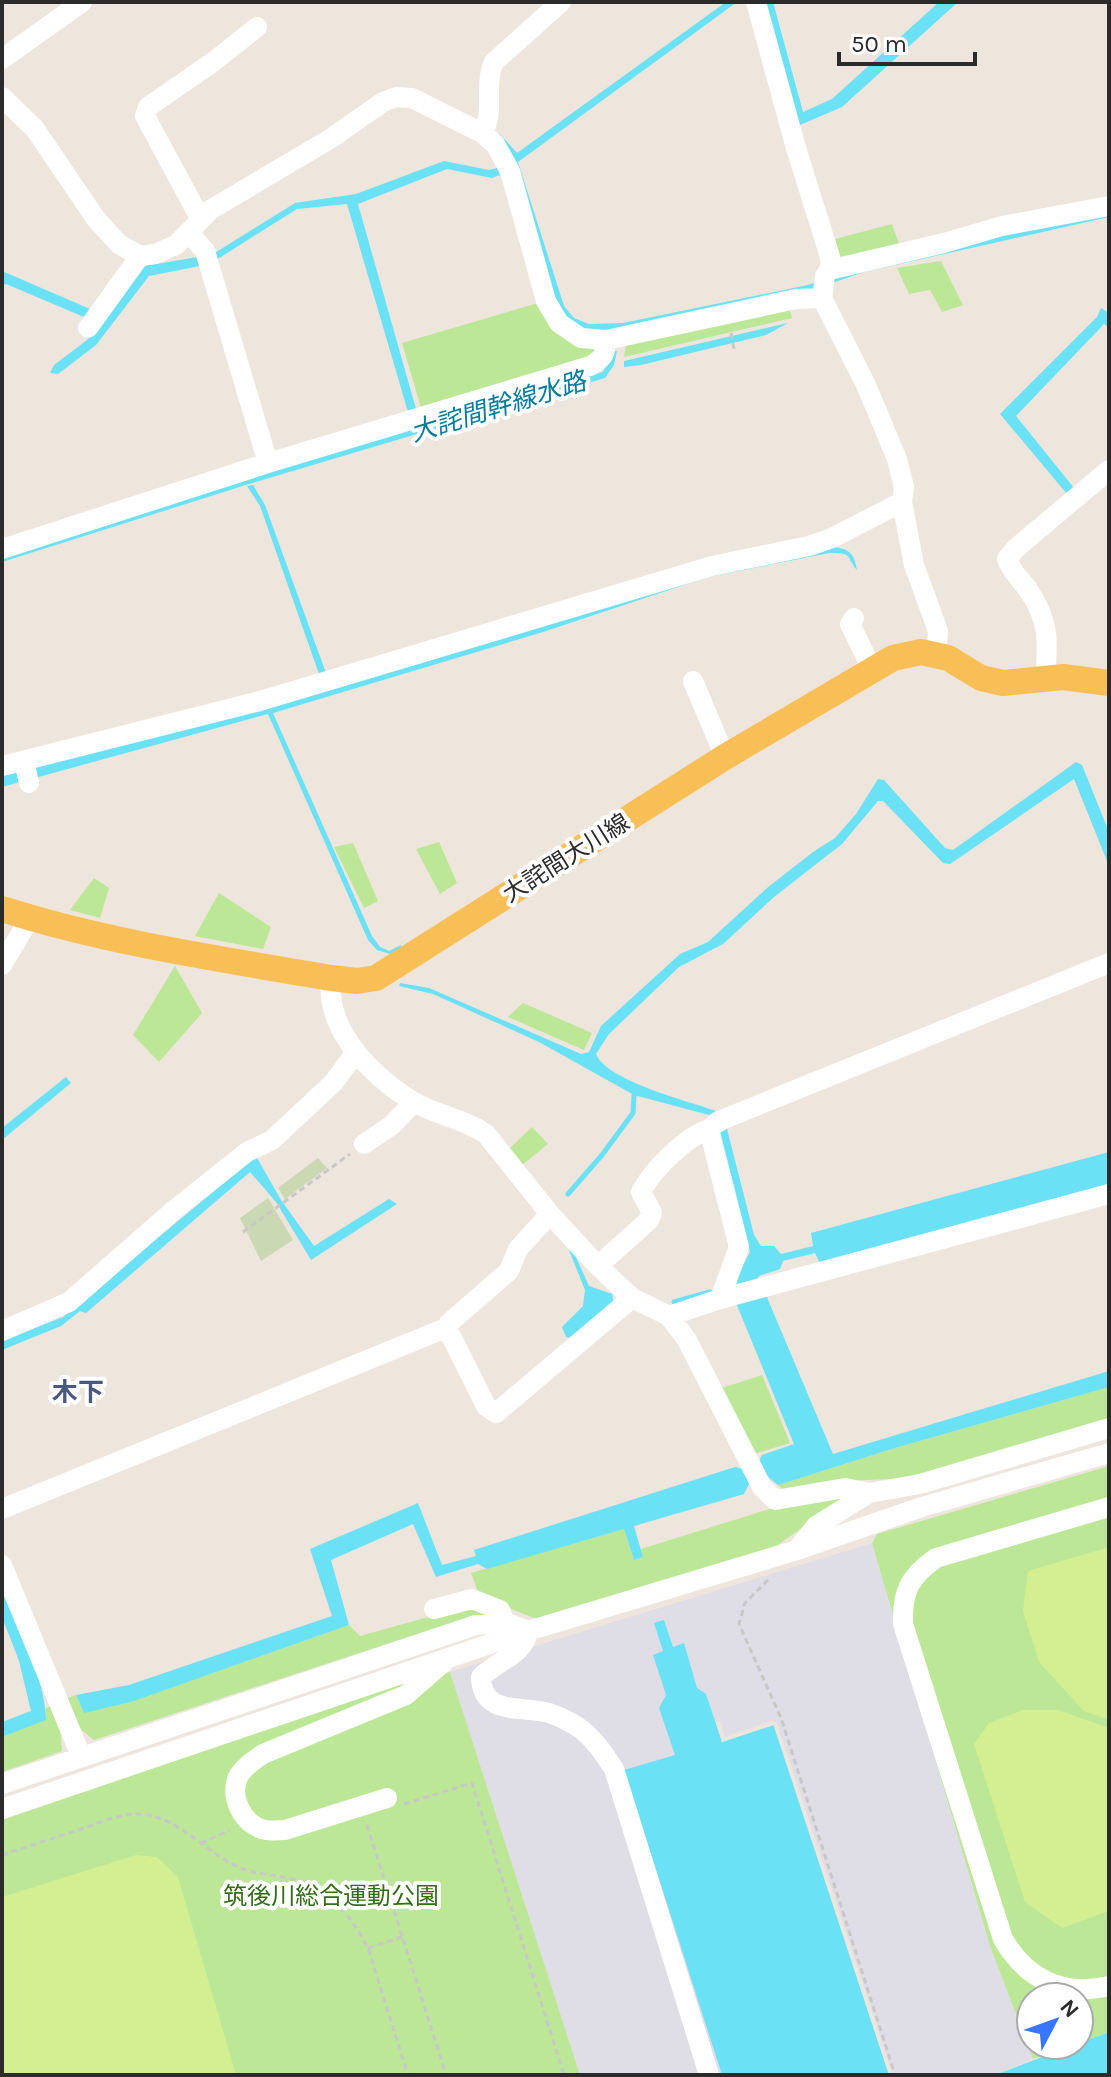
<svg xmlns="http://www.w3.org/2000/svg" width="1111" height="2077" font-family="Karla,'Noto Sans JP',sans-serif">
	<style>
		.industrial { fill: #dfdee6 }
		.green { fill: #bce797 }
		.cemetery { fill: #cad9b3 }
		.pitch { fill: #d3ef92 }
		.water { fill: #6ae1f5 }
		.pier { fill: #eee5dd }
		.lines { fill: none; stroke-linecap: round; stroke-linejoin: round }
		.stream { stroke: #6ae1f5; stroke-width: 5 }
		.path { stroke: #c8c8c8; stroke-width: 3; stroke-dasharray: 6 4; stroke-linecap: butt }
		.minor { stroke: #fff; stroke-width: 20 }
		.major { stroke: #f9bf57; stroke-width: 26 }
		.labels { text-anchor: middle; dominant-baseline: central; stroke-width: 8; stroke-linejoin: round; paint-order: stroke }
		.street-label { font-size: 24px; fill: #2b2b2b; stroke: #fff }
		.park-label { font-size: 24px; fill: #336e16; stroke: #fff }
		.water-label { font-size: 26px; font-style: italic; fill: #077c9e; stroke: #fff }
		.neighbourhood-label { font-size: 26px; font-weight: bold; fill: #49597f; stroke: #fff }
	</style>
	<rect width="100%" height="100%" fill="#eee5dd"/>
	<path class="industrial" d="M872,1543L990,1946L1033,2059L995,2075H580L450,1672Z"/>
	<path class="green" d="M892,224L900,247L840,260L835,239Z
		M941,261L963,305L942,312L930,290L909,294L897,268Z
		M538,303L597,346L590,357L422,411L402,343Z
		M789,305L792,318L624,357L626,344Z
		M439,842L457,883L440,894L416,849Z
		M353,843L378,901L364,908L334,847Z
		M94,878L109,888L100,918L70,910Z
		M219,893L271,927L263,949L195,936Z
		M175,966L202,1013L159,1062L133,1035Z
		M523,1003L592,1033L584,1050L508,1017Z
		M532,1127L548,1144L522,1165L509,1149Z
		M762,1375L790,1443L754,1454L722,1388Z
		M1109,1387V1421L915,1478L842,1481L786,1493L778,1485L895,1448Z
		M1109,1466V2032L1079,2043V1997H1031V2045H1073L1033,2059L990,1946L872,1543L877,1534Z
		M847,1496L775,1547L537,1619L480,1597L471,1573L624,1529L634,1560L643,1557L641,1549L773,1508Z
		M475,1604L495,1614L472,1616L94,1740L78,1727L66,1699L76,1695L84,1712L133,1701L349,1625L360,1636Z
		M450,1672L580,2075H2V1820L389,1687Z
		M51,1706L60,1726L62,1751L2,1772V1737L45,1720L46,1708Z"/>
	<path class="cemetery" d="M318,1158L327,1168L285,1199L278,1188Z
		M268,1198L293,1240L261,1261L240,1218Z"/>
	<path class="pitch" d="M1109,1547V1720L1084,1711L1039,1662L1023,1611L1028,1571Z
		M1023,1710H1058L1109,1728V1911L1062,1928L1025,1902L974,1744L989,1723Z
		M136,1855L157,1857L178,1877L236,2075H2V1897Z"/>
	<path class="water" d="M726,2H737L518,162L564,306L574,318L589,324L623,323L808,285L861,267L1109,211V217L864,272L809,291L621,330L587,331L572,323L557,306L497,136L500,134L517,153Z
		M764,2H773L803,112L832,99L939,2H958L842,107L800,125L795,122Z
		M444,161L489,170L497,168L500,175L492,178L447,169L358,204L416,409L408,412L347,204L297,209L216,260L213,254L295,203L356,194Z
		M198,257L200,266L149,276L96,345L58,374L50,373L54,365L87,340L144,266Z
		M2,271L90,309L84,317L6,284L2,286Z
		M1101,308L1109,313V327L1104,324L1016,416L1074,488L1067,494L1000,414L1097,317Z
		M788,323L766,335L641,365L624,367V361Z
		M612,351H617L614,365L605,378L249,484L2,562V554L252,475L603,372Z
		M253,485L265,505L326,673L319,674L260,506L247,486Z
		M835,547C851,550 854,554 857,570C845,556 854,553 829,553L708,577L543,632L273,713L372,936L380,947L389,951L401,945L402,948L393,955L377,950L368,940L268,714L2,787V773L711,573Z
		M1076,762L1082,765L1109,832V866L1074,779L950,864L943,863L883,801H878L842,844L774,897L723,944L679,967L609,1034L596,1054C607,1081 688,1101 716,1111L709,1115L634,1095L539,1042L433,994L399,986L400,983L429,988L581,1054L589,1052L601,1026L680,954L708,942L767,888L813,852L835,838L856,814L878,779L884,780L945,848L953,850Z
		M66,1077L71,1083L2,1140V1128Z
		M727,1129L754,1235L761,1246H774L781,1254L813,1246L811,1233L1109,1152V1186L820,1264L815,1253L783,1261L780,1269L759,1276L755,1282L766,1295L833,1454L1109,1371V1387L895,1448L778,1485L768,1477L749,1484L744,1494L634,1526L643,1557L634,1560L624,1529L487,1569L478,1564L436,1577L413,1524L331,1560L349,1625L134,1701L84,1713L76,1695L129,1685L332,1616L310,1549L418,1503L442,1565L476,1556L474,1550L735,1467L743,1469L758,1463L762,1455L794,1444L736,1303L742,1300L735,1281L750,1252L719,1133Z
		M256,1156L281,1200L314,1246L389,1199L397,1204L311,1260L276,1202L250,1172L86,1313L80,1311L61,1326L2,1350V1341L63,1317Z
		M567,1245L574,1253L589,1286L612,1294L614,1304L575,1339L566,1337L562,1327L583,1306L585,1290Z
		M2,1586C17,1623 46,1681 46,1720L2,1737V1722L31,1711L19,1661L2,1617Z
		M664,1620L673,1647L684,1643L697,1688L706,1694L722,1742L773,1724L889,2075H722L624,1770L675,1755L659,1708L666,1695L653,1655L663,1651L654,1623Z
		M1109,2032V2075H995L1073,2045H1079V2043Z"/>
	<path class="pier" d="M720,1721L725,1737L772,1721L777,1723L893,2075H889L774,1725L722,1742L716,1722Z"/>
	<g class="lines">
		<path class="stream" d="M568,1194L602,1155L633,1113L634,1095
			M674,1302L710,1292"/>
		<path class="path" d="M731,333L734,349
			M243,1232L350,1154
			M768,1580L745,1603L739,1624L781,1718L895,2075
			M404,1804L472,1783L564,2075
			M367,1825L446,2075
			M201,1843L230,1830
			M2,1855C29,1846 57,1837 84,1828C101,1822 120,1814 137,1814C175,1814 202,1849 234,1865C262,1879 297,1873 322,1891C343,1906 356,1926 368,1948L408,2075
			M368,1948L402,1937"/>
		<path class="minor" d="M756,2L796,148L831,260L829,270
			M2,59L82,2
			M2,97L35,129L96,219L119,244L140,256L155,254L176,245L210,210L330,139L383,102L396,97L412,98L482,133L495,144L510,171L546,301L559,323L581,338L606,340L796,299L822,298L825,276L829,270L944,243L1002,226L1109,206
			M482,133C496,112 483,85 494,62L561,2
			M200,218L145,116L148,107L213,62L257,27
			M189,233L205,251L268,463
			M822,298L866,385L897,459L904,487L902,502L914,565L938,631L936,655
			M88,328L140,256
			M2,549L268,463L590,366C603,359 606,354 606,340
			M854,618L850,624L872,669
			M1045,678C1048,643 1050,622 1029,591C1021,579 1012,573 1007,559L1015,549L1109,470
			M693,681L725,757
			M24,761L29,783
			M2,766L260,701L712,566L809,546L832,538L902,502
			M2,965L30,918
			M331,978C325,1030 371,1075 412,1101C435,1115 463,1118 486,1134L550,1214L598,1266L632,1298L669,1316L687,1340L762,1487L775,1500L845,1488L869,1493L816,1526L797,1550
			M364,1144L392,1125L414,1102
			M598,1266L649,1220L652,1213L641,1192C652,1170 686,1137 709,1129
			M720,1299L739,1247L709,1129L719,1121L1109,963
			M669,1316L720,1299L1109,1194
			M2,1331L69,1302L173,1211L247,1152L272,1140L334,1082L356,1052
			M446,1331L449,1323L509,1271L518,1249L550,1214
			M869,1493L920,1484L1109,1428
			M1109,1507L936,1558C909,1577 902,1592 903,1624L1003,1939C1026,1979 1063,1997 1109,1986
			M2,1509L441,1330L446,1331L452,1338L486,1406L496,1413L632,1298
			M2,1565L81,1756
			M434,1609L472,1599L500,1610L505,1622
			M2,1784L476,1625L505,1622L528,1631C526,1654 495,1662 481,1677C482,1717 523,1705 549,1713C558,1716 570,1722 578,1727C593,1737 604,1754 614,1769L709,2075
			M387,1798L285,1830C279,1830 272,1831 266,1830C243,1826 228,1796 239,1775C245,1766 254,1760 263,1754L406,1695L445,1661
			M2,1809L528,1631L797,1550L922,1507L1109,1453"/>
		<path class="major" d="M2,909C108,943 221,959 331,978L357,981L376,978L725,757L893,658L921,652L948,658L981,678L1003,683L1063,677L1109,683"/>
	</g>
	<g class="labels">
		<g class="street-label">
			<text transform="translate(566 858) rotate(-32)">大詫間大川線</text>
		</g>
		<g class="park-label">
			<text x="331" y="1896">筑後川総合運動公園</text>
		</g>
		<g class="water-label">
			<text transform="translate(498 407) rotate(-17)">大詫間幹線水路</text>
		</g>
		<g class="neighbourhood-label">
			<text x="78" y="1392">木下</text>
		</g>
	</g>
	<rect width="1111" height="2077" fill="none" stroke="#2b2b2b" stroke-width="8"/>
	<g transform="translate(1055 2021) rotate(49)"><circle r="38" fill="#ffffff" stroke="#aaaaaa" stroke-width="2"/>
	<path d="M0-6L14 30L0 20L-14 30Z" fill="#3976ff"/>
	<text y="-12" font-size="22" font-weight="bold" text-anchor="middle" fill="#2b2b2b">N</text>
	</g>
	<path d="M839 52v12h136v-12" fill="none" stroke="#2b2b2b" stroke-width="4"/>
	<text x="851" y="52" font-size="24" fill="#2b2b2b" stroke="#ffffff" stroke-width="6" paint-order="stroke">50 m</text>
</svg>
